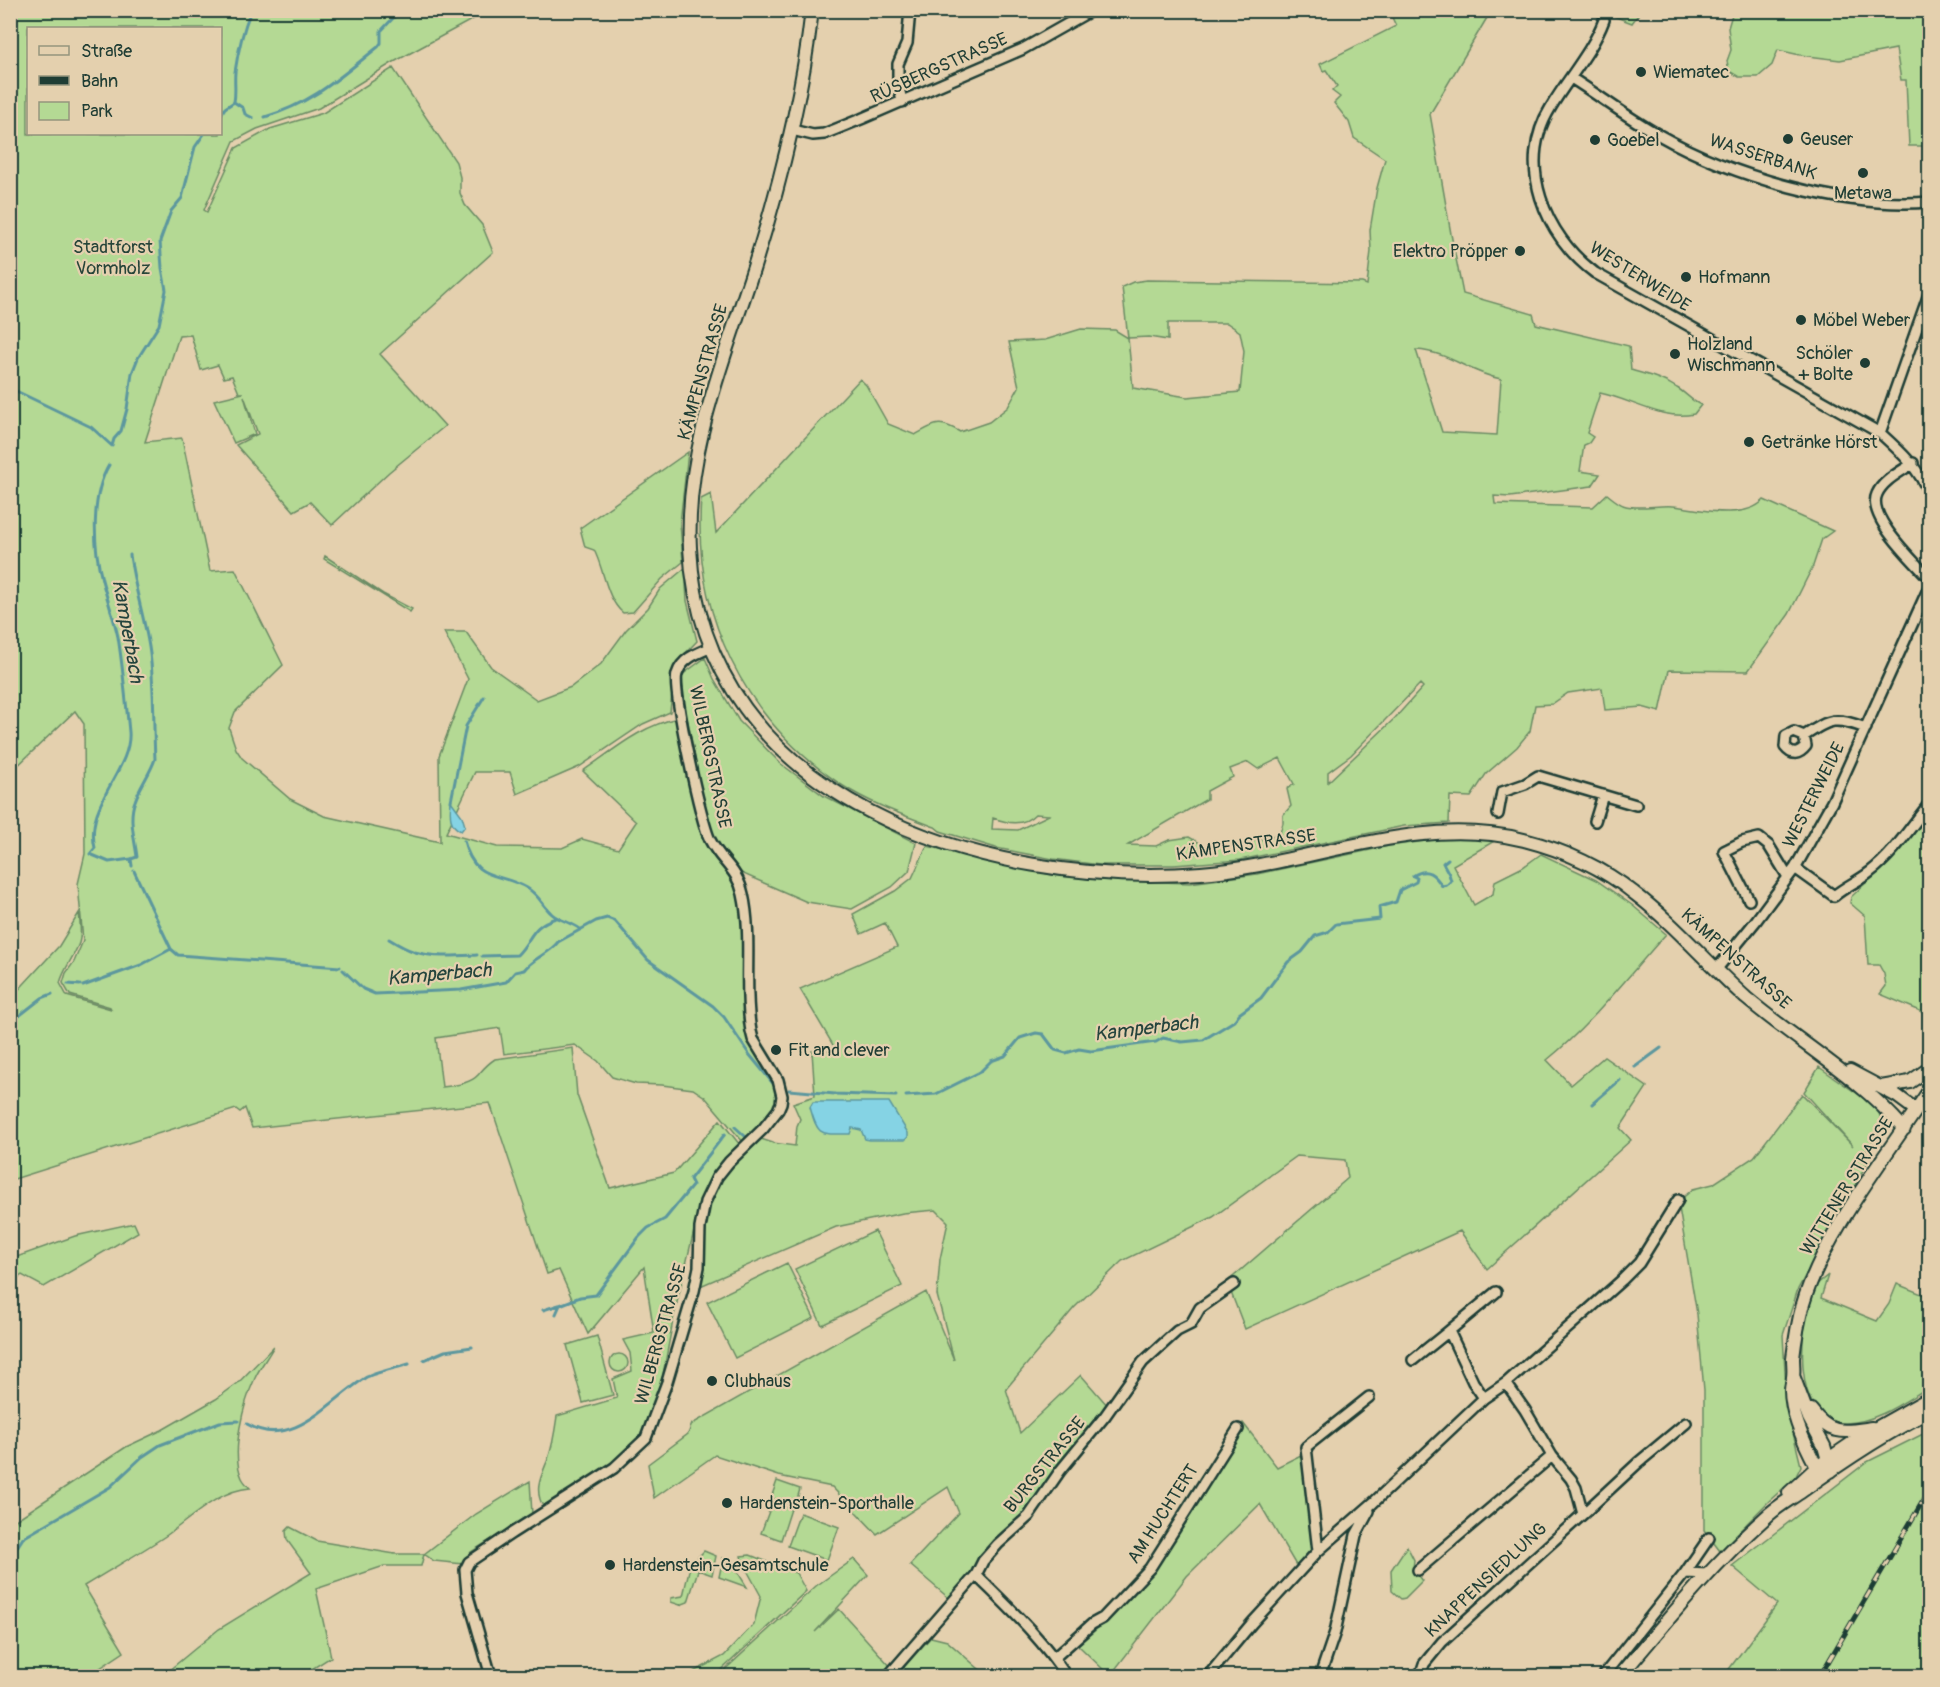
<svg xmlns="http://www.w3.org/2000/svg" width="1940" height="1687" font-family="Pangolin,sans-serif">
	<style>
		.green { fill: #b4d994; stroke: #6a8b64; stroke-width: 1.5; fill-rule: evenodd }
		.water { fill: #85d3e4; stroke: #5c979e; stroke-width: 1.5 }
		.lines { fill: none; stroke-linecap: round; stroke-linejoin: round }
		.stream { stroke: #5c979e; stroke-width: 3 }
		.street-casing { stroke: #1f3d34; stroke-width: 14 }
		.secondary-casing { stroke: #1f3d34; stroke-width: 16 }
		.street { stroke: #e4d0ae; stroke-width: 9 }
		.secondary { stroke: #e4d0ae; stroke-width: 12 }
		.rail-casing { stroke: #1f3d34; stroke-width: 5 }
		.rail { stroke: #e4d0ae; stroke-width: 3; stroke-dasharray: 9; stroke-linecap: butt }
		.poi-dot { fill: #1f3d34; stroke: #e4d0ae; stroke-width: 2 }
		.labels { text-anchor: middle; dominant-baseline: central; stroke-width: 4.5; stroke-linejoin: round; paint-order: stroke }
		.street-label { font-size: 18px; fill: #1f3d34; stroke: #e4d0ae }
		.poi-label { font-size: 18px; fill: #1f3d34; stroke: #e4d0ae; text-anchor: start }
		.park-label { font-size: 18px; fill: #264539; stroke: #e4d0ae }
		.water-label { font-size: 20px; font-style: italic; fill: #24443d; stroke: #e4d0ae }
	</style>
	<rect width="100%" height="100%" fill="#e4d0ae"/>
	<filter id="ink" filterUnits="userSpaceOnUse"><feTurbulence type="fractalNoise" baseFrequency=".0167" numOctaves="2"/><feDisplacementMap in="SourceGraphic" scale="12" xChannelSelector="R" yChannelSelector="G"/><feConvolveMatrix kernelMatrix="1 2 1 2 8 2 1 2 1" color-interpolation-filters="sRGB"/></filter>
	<g filter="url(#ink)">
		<path class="green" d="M11,11H514L475,18L392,63L319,108L257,129L234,141L204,210L207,212L236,148L270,129L323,113L393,68L456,162L460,177V193L465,205L482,225L493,252L380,354L445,426L389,472L332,525L310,502L294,511L236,445L258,434L244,396L255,434L234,443L214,400L243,393H239L232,376L224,378L218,365L201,370L191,335L179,336L145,442L182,438L210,571L235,569L283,665L235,712L229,728L236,749L242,758L290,799L324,816L440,842L439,756L468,679L444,632H466L491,667L537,700L571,687L601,664L626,630L648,608L660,589L685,568L687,601L697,641L675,664L670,712L643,724L579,767L517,794L510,772H475L446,833L497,847L562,848L582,839L618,849L636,822L583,771C614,750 640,726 678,718L701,830L712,852L735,884L740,902L744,947L745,1028L758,1056L779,1088L776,1109L744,1143L705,1097L693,1089L662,1085L636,1084L612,1077L598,1061L575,1045L504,1054L500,1028L436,1038L442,1087C453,1086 470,1084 478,1075C484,1068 487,1064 495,1059L573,1048L577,1095L610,1188L674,1173L720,1120L740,1145L727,1158L701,1201L674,1315L662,1380L654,1409L643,1436L615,1463L544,1508C533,1490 541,1477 548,1459C553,1445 555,1430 557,1416L617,1398L613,1379L632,1371L630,1353L623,1340L654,1333L644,1267L588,1334L559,1270L547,1274L490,1103L252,1128L245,1108L240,1112L236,1109L11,1180V998L59,946L79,913C80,922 82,934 79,943C74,957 64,968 60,983L67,996L111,1009L110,1007L70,995L63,983L66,973L74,962L83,941L78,884L85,854L84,724L75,711L11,772ZM28,28H220V134H28Z
			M1491,11L1430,114L1451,234L1463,294L1533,314L1536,324L1629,346L1631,370C1647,375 1662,378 1677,388C1686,393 1691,401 1701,405L1694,414C1662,421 1631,399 1600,393L1587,433L1593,437L1589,443L1584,445L1580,471L1600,474L1592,486L1510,497L1494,496L1495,504L1593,507L1607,494C1612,498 1620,505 1626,506C1641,509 1658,505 1673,506C1700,509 1743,521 1764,500L1833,531L1822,539L1813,566L1789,614L1748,671L1669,670L1660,712L1642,707L1605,710L1602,688L1568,693L1552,704L1535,705L1530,731L1517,747L1486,774L1471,797L1450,796L1449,823L1404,826L1240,860L1174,865H1100L1053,859L996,848L940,831L935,827C903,815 869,803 840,784C744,719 692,614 701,499L711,494L716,533L860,379L866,385L888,424L915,435C935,424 939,419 960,432L989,422L1008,407L1019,387L1009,342L1045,340L1081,329L1115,330L1128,338L1122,287L1133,282L1147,280L1362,283L1367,285L1371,251L1370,230L1377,188L1385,159L1354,138L1349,122L1334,103L1340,97L1332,91L1337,86L1326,70L1323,71L1320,64L1396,26L1389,11ZM1168,323H1227L1240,332L1244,351L1240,392L1187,397L1133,388L1128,338L1149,337L1168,340ZM1416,350C1450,352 1469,373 1501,379L1497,435L1442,432ZM1420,684L1423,687L1395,718L1328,782V772L1351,755ZM1280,758L1294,784L1287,789L1291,806L1283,815V823L1280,833L1264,839L1224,846L1207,847L1189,837L1169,840L1156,846L1128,845L1207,799V791L1233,777L1230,769L1248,762L1258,769ZM1035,814L1049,815L1018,830L992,829L993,818C1007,823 1023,827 1035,814Z
			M1607,11V10L1641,11L1632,23L1608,14Z
			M1733,11H1929V143L1924,146H1909L1906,80H1901L1896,49L1840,60L1800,55L1778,50L1772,65L1758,77H1739L1729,71L1727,61L1731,50L1728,28Z
			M688,452L680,523L683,562L662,579L633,612L623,613C606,599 604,569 594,550L585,547L580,528Z
			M325,556L383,594L412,609L410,612L324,559Z
			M705,658L714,679L739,721L780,763L824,796L916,843L909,871L892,887L852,909L807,902L739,872L720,851L708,828L688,722L679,689L682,675Z
			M1929,810V1016L1918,1010L1880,994L1886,986L1884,974L1879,965H1868L1865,916L1850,903L1851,897L1888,862Z
			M1455,837L1496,840L1453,865L1474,905L1493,894L1495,881L1523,867L1541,854L1596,880L1632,905L1666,934C1627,977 1592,1024 1547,1060L1571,1085L1604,1057L1647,1087L1620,1128L1631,1140L1487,1269L1460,1231L1245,1329L1227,1282L1348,1178L1345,1160L1297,1156L1213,1217L1122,1261L1074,1308L1006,1389L1020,1433L1081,1375L1108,1406L1027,1515L975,1571L951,1600L910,1565L959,1513L948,1487L877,1534L832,1487L779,1476L715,1455L654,1498L648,1464L688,1434L692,1424L926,1292L954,1360L937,1295L940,1259L948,1222L936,1210L903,1213L836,1227L698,1287L707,1203L719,1179L755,1137L773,1143L795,1146L797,1126L800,1119L793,1103L815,1096L812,1051L836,1050L800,989L897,947L885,923L861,934L853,914L895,891L912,878L927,846L1052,875L1101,880L1190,883L1257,874L1389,846Z
			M1819,1067L1872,1104C1892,1125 1876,1136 1863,1155L1868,1161L1798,1289L1783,1335L1787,1408L1801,1466L1795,1478L1769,1501L1720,1551L1704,1530V1390L1697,1314L1678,1202L1693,1189L1713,1184L1754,1157L1802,1094L1853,1146L1804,1092Z
			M134,1223L138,1232L44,1287L22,1275L11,1282V1259L75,1236Z
			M875,1231L902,1286L822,1325L795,1269Z
			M787,1263L814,1318L735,1358L707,1302Z
			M1828,1275L1821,1298L1877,1321L1889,1304L1897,1284L1929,1297V1387C1905,1401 1875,1423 1846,1423C1789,1425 1799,1321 1815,1287C1818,1282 1824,1279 1828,1275Z
			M597,1336L613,1395L583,1403L567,1345Z
			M274,1346C268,1357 260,1367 255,1378C244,1402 230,1453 242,1478C244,1482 247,1485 250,1488C219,1490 191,1518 167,1535C140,1553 111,1569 84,1586L124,1652L88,1676H11V1523L126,1447L162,1430L216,1399L238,1383Z
			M610 1363a9 9 0 1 1 18 0a9 9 0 1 1-18 0Z
			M1243,1423L1277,1467L1303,1454L1314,1549L1297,1567L1260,1504L1187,1576L1110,1676L1078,1645L1106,1621L1151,1573Z
			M1929,1431V1676H1724L1777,1604L1732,1566L1867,1462Z
			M530,1481L532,1514L471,1552L463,1564L434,1561L424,1554L421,1566H384L316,1589L331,1657L301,1676H162L219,1629L311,1573L287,1540L286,1531L290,1527L317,1541L395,1554H424L476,1514Z
			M777,1481L800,1489L795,1506L771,1498Z
			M772,1503L791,1509L781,1540L761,1533Z
			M800,1513L839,1527L827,1560L788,1546Z
			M1407,1546L1414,1560L1413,1569L1422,1581L1405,1598L1401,1599L1392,1591L1391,1570Z
			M704,1551L716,1556L712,1575L698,1570L688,1602L680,1605L671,1602V1598L683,1596L690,1566Z
			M750,1555L796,1573L806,1591L715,1676H692L693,1672L724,1656L754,1624L761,1596L742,1561L741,1556Z
			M723,1558L731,1561L747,1587L719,1577Z
			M854,1559L868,1575L815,1632L839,1609L891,1667L881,1676H718L816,1586Z
			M931,1637L947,1641L987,1676H896Z"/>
		<path class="water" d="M451,801L462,816L465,826L461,831C448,825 450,813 451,801Z
			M813,1102H889L908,1133V1137L905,1140H870L865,1139L861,1130L852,1128L850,1134C820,1134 818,1137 810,1107Z"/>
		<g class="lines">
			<path class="stream" d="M234,102L243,108L245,114L253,118
				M220,116L225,108L234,102C236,91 234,83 235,72C238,51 243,30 251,10
				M265,117C313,103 340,77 378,47L381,43V31L396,15L403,10
				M10,388L91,427L112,446L114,439L121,431L127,409L132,373L138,358L159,325L166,290L162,268L160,241L171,211L182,198L195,147L204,134
				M109,465C91,495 93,546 102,580C107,599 114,618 118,637C123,668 126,701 129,732C132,769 84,804 95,848L90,854L109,862L131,859L132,866
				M130,555C134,586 144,616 149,647C155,683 153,721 155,759C150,774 140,786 135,801C128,818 135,840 137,857L131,859
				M451,801L466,726L484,697
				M464,841C475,883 498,871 527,888C539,895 542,905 552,914C560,921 571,922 580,929
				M134,871L171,949L178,955L340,967
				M389,939C397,944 406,949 415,952C435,958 457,956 477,955
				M482,956L517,955C533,939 530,926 556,918
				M343,970L363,989L375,994L461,990L506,982L515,972L524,970C533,958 549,954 558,942L596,921L607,918L615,921L648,960L713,1006L724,1017L749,1054L776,1087
				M68,984L80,985
				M83,986L141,965L171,949
				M10,1023L42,998L52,994
				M1635,1067L1661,1048
				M789,1090L835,1094L896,1096
				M906,1096L936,1094L980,1072L991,1061L1005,1056L1020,1038L1036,1033L1043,1034L1055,1050L1066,1053L1079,1049L1091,1051L1156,1042L1163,1038L1182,1042L1203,1040L1234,1021L1239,1014L1261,998L1288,962L1302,952L1315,936L1328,932L1336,924L1380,919L1379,907L1396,902L1400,890L1416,882L1417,878L1413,876C1427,866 1435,875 1442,886L1447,885L1451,881L1449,874L1443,863L1448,859
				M1592,1104L1620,1080
				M735,1127L746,1137L754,1133
				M543,1310L559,1305
				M556,1314L560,1305L580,1297L596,1295L639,1237L648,1228L665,1219L693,1185L690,1179L725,1134
				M424,1360L445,1351L472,1347
				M247,1424C292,1451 330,1400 365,1378C373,1373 397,1368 409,1364
				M10,1558L23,1538L110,1487L142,1457L160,1445L220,1422L238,1421"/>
			<defs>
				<path id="street" d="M1604,20C1592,52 1568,78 1551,107C1515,165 1545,236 1595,273L1880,433C1901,452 1919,468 1930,495
					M1571,78C1600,96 1628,118 1659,135C1733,177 1844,209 1930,202
					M902,102L898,82V64L907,43L910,10
					M792,130L813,135L824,134L861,119L1023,49L1092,10
					M1880,433L1930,291
					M1913,463C1901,472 1883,480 1877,494C1866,517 1915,562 1930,579
					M1804,736L1794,732L1786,736L1785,747C1792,756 1799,755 1806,746L1804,736C1832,718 1834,717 1866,728
					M1498,814L1502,792L1525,784L1538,776L1636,805
					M1595,821L1603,795
					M1795,868L1834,896C1846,886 1859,881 1870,872C1894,854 1911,826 1930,803
					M1749,900L1724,851L1742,842L1759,838L1769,846L1788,877
					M1716,970L1755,922L1795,868L1832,802L1930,585
					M1449,1331L1496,1292
					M1413,1360L1449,1331L1473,1382L1484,1398
					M1583,1514L1639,1462L1686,1423
					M1318,1551L1306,1447L1369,1397
					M1418,1570L1552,1456
					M1685,1573L1708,1574
					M976,1575C1008,1607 1042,1638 1066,1676
					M1054,1658L1092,1624L1103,1618L1150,1568L1238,1429
					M491,1676L467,1593L465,1570L469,1562L512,1533L614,1468L646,1438L667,1382L694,1291L699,1267L700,1228L705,1202L717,1177L729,1162L763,1129L778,1110L781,1103L782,1096L778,1080L753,1039L751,1031C743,986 753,939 743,894C737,868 721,862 710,840C701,822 672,690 677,674C682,658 698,653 712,647
					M888,1676L976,1575L983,1561L998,1544L1029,1516L1060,1471L1105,1416L1143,1362L1177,1331L1191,1324L1200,1308L1234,1284
					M1208,1676L1252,1623L1318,1551L1373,1503L1484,1398L1506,1383L1622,1280L1639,1263L1678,1200
					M1320,1676L1335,1632L1356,1535L1369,1511
					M1420,1676L1424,1664L1442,1642L1583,1514L1576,1488L1571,1479L1552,1456L1525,1410L1506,1383
					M1603,1676L1685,1573L1709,1538"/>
				<path id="secondary" d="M812,10C802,99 780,185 753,270C724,360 685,451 690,548C703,802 987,889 1201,873C1309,865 1415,813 1524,840C1563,850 1603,868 1634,893C1675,924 1708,964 1746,998C1798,1042 1858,1076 1904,1129
					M1850,1071L1897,1096L1916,1110
					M1881,1087L1910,1082L1930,1068
					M1794,1378L1809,1418L1824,1446L1830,1467
					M1811,1410C1830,1436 1843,1432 1872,1428
					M1831,1471L1817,1467C1805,1445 1791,1416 1791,1390C1791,1385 1793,1381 1793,1377C1794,1371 1793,1364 1793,1358C1795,1341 1798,1322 1803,1304C1825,1230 1888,1155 1930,1089
					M1789,1493L1817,1467L1864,1435L1930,1398
					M1620,1676C1666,1622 1711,1566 1765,1518C1776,1507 1789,1500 1802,1491C1842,1462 1885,1433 1930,1411"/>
			</defs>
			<use href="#street" class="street-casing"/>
			<use href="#secondary" class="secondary-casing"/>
			<use href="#street" class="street"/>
			<use href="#secondary" class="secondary"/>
			<defs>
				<path id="rail" d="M1820,1676L1930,1489"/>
			</defs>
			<use href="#rail" class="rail-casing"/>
			<use href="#rail" class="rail"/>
		</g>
	</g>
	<g class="poi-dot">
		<circle cx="1641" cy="72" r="6"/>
		<circle cx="1788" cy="139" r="6"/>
		<circle cx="1595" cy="140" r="6"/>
		<circle cx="1863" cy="173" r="6"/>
		<circle cx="1520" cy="251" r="6"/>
		<circle cx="1686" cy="277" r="6"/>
		<circle cx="1801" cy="320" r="6"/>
		<circle cx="1675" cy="354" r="6"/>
		<circle cx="1865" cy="363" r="6"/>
		<circle cx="1749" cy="442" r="6"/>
		<circle cx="776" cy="1050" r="6"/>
		<circle cx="712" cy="1381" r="6"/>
		<circle cx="727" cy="1503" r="6"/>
		<circle cx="610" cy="1565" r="6"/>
	</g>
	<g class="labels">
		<g class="street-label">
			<text transform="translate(939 68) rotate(-24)">RÜSBERGSTRASSE</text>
			<text transform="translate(1763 157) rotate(18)">WASSERBANK</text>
			<text transform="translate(1640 277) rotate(32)">WESTERWEIDE</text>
			<text transform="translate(703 372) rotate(-74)">KÄMPENSTRASSE</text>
			<text transform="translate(710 757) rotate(78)">WILBERGSTRASSE</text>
			<text transform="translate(1814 795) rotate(-63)">WESTERWEIDE</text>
			<text transform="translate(1246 845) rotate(-8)">KÄMPENSTRASSE</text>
			<text transform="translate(1736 959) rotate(42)">KÄMPENSTRASSE</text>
			<text transform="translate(1847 1186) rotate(-58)">WITTENER STRASSE</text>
			<text transform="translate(661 1334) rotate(-74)">WILBERGSTRASSE</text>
			<text transform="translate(1045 1465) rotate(-51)">BURGSTRASSE</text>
			<text transform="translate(1163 1514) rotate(-57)">AM HUCHTERT</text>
			<text transform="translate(1486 1580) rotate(-43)">KNAPPENSIEDLUNG</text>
		</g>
		<g class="poi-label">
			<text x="1653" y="72">Wiematec</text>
			<text x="1800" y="139">Geuser</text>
			<text x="1607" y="140">Goebel</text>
			<text x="1863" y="193" text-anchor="middle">Metawa</text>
			<text x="1508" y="251" text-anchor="end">Elektro Pröpper</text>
			<text x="1698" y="277">Hofmann</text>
			<text x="1813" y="320">Möbel Weber</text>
			<text x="1687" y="344">Holzland<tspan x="1687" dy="21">Wischmann</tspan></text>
			<text x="1853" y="353" text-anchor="end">Schöler<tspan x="1853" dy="21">+ Bolte</tspan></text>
			<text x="1761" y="442">Getränke Hörst</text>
			<text x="788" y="1050">Fit and clever</text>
			<text x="724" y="1381">Clubhaus</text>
			<text x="739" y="1503">Hardenstein-Sporthalle</text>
			<text x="622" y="1565">Hardenstein-Gesamtschule</text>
		</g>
		<g class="park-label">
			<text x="113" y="247">Stadtforst<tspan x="113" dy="21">Vormholz</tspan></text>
		</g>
		<g class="water-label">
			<text transform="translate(128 631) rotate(80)">Kamperbach</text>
			<text transform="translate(439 974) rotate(-5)">Kamperbach</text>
			<text transform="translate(1146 1028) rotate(-7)">Kamperbach</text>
		</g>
	</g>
	<rect width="1940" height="1687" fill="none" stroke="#e4d0ae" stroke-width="36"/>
	<rect x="18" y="18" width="1904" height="1651" fill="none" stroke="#1f3d34" stroke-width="2" filter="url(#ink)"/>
	<rect x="27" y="27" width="195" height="108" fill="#e4d0ae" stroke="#95957d" stroke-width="1.5"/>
	<rect x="39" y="46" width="30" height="9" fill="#e4d0ae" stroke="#95957d" stroke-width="1.5"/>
	<text x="81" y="57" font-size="18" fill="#1f3d34">Straße</text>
	<rect x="39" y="76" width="30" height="9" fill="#1f3d34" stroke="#95957d" stroke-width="1.5"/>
	<text x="81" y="87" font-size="18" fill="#1f3d34">Bahn</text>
	<rect x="39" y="102" width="30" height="18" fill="#b4d994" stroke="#95957d" stroke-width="1.5"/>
	<text x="81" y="117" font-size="18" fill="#1f3d34">Park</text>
</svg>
